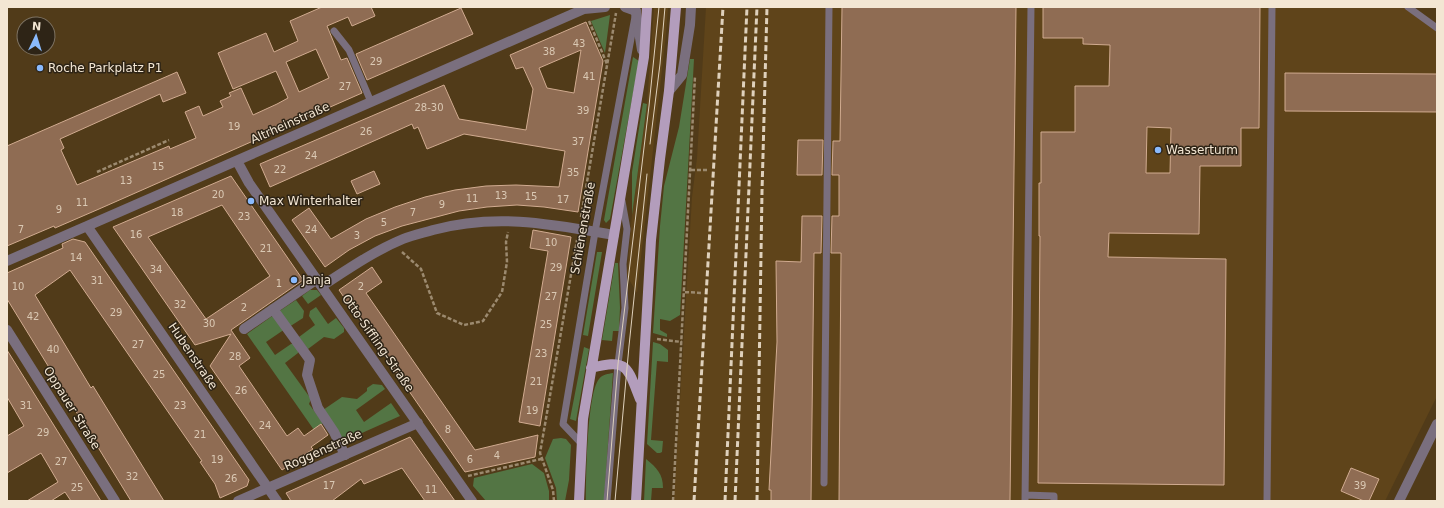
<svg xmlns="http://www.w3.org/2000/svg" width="1444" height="508" font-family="'DejaVu Sans',sans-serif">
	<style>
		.built { fill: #5f441a }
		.green { fill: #537544 }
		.building { fill: #8f6c53; stroke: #d1ab90; fill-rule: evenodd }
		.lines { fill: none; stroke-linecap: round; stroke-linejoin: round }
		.path { stroke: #9c8a6f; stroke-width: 2.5; stroke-dasharray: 4 2; stroke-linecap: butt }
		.service { stroke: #7a6f7e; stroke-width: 7 }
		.pedestrian { stroke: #7a6f7e; stroke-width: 10 }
		.minor { stroke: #7a6f7e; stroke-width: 10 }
		.tertiary { stroke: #7a6f7e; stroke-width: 10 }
		.primary { stroke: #b39dbc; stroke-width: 10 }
		.tram { stroke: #dfd1bc; stroke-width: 1 }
		.rail { stroke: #dfd1bc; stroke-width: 3; stroke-dasharray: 6 3; stroke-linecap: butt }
		.poi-dot { fill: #8abafc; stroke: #2e2416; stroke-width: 1.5 }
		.labels { text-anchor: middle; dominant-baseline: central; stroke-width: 3; stroke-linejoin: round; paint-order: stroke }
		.number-label { font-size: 10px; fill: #dac8b3 }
		.poi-label { font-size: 12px; fill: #f3e6d3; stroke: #2e2416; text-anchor: start }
		.street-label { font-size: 12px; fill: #f3e6d3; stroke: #2e2416 }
	</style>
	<rect width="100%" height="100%" fill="#513b19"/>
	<path class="built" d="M654,7H668L666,34L637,293L627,276L632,215L647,104Z
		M706,7H1403L1437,32V396L1385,501H674L692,197L697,158Z"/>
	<path class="green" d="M610,15L605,53L591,21Z
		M633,57L639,61L610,219L606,223L604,220Z
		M690,59H694L680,315L670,321L660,319V330L667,334V337L653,333L660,226L664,186L679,127Z
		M643,103L647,104L632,215V172Z
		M597,252H602L588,336L583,335Z
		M615,263H618L620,308L619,331H613L612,341L602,340Z
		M310,290H317L321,295L308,304L302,296Z
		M296,300L304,311L303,318L289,327L278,312Z
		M316,307L328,324L336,318L344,328V332L334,339L324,337L308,349L299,337L315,325L309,316L310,311Z
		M275,314L285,329L266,342L275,355L291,344H295L298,350V353L285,363L311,399L309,404L323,423L314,430L247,334Z
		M653,342L660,344L668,350V362L657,361L651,440L663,441L662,452L660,453H657L647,444Z
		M584,347L589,349L576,421L570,419Z
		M613,373L604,501H586C586,479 587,393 599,379C603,374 608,374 613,373Z
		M373,384L382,385L385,389L356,410L364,422L391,403L400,416L344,441L323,410L342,397L357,399L367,391V388Z
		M561,438L566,439L571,445L569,480L565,501H557L556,488L545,458L553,439Z
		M646,459C657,468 663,474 663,488H652L651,501H644Z
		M532,464L544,473L549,491V501H486L473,486L474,478Z"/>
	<path class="building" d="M322,7H371L375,16L352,26L348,17L327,26L341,60L347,58L362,93L99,209L55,228L54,226L7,246V146L177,72L186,93L163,102L160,94L60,139L64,148L61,150L77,185L169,146L170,149L196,138L185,112L199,106L203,116L223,107L220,101L231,96L229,93L241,88L253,115L277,104L288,98L276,71L233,89L218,53L266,33L274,52L298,41L290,21ZM316,49L329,78L299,92L286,62Z
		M842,7H1016L1010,501H839L841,253H831L832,216H839V175H832L833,141H840Z
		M1043,7H1260L1259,128H1241V166H1200L1199,234L1109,233L1108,257L1226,259L1224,485L1038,483L1040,236H1039V183H1041V132H1075V86H1109L1110,45L1083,44V38H1043ZM1147,127L1171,128L1170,173H1146Z
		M461,8L473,34L367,80L356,54Z
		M586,22L603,61L578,212L544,207L517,205L487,207L459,211L402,226L375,236L349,250L325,267L292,220L309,208L331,239L366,219L395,207L425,197L455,190L486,186L516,185L559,187L565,151L464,134L427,149L418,127L414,129L412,124L270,187L260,164L444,85L459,119L526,130L533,89L523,67L516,69L510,55ZM581,50L574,93L547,88L539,68Z
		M1285,73L1437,74V112L1285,111Z
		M798,140H823L822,175H797Z
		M374,171L380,184L357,194L351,181Z
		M231,176L303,280L231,330L250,358L239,366L287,436L298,428L304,436L321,424L328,435L311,447L313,449L282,470L210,366L231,334L195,345L113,227ZM222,205L270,276L206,319L148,237Z
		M802,216H822L821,253H814L811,501H771V490H769L777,342L776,261L801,262Z
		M533,230L571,237L540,426L519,422L548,251L530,248Z
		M73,239L85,242L249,480L247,486L220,498L215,484L200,462L202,461L70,270L35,295L91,388L93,386L164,501H131L7,299V273L63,248L62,244Z
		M372,267L382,282L366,293L475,450L538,435L535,457L465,472L339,290Z
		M7,350L63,440L101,501H71L65,492L51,501H27L58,482L41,453L7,473V436L24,426L7,397Z
		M410,437L455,501H425L402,468L364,484L361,479L332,501H291L286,493Z
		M1351,468L1379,479L1369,501H1364L1341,491Z"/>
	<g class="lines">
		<path class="path" d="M589,21L607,64
			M691,170H709
			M97,172L169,140
			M581,217L616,13
			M402,252L421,269L437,313L464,325L483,321L502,292L507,262L506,242L508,232
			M685,292L702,293
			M657,339L682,342
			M468,476L541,459
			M554,501L553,490L540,453L577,240
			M673,501L695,76"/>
		<path class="service" d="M1408,7L1437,28
			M334,31L349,50L371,102
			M581,443L563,424L595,232L635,17
			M824,483L829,7
			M1025,495L1054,496V501
			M607,501L618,364L625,308L623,264L627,229L622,201
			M1025,501L1031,7
			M1267,501L1272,7"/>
		<path class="pedestrian" d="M273,309L310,360L307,375L318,408L334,432L345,455"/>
		<path class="minor" d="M625,7L636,11
			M237,161L249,183L472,501
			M87,226L277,501
			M7,261L584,9L605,7
			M322,286C348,269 374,251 403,239C413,235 423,233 433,230C496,213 551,224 614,235
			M244,329L317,279
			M7,330L115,501
			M238,501L418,423
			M1399,501L1437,424"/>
		<path class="tertiary" d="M635,7L642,50
			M669,91L682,75L690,25L691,7"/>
		<path class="primary" d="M591,368C628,358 627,367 640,399
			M579,501L583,419L644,57L647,7
			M636,501L651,240L660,159L669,91L676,7"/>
		<path class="tram" d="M650,144L660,64L665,7
			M607,501L618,364L649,106L659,7
			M615,501L629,346L647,174"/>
		<path class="rail" d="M694,501L723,7
			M725,501L747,7
			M735,501L757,7
			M757,501L762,192L767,7"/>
	</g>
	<g class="poi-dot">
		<circle cx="40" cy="68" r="4"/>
		<circle cx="1158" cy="150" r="4"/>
		<circle cx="251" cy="201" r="4"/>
		<circle cx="294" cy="280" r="4"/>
	</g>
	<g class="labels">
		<g class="number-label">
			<text x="579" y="43">43</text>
			<text x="549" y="51">38</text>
			<text x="376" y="61">29</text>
			<text x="589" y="76">41</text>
			<text x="345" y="86">27</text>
			<text x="429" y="107">28-30</text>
			<text x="583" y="110">39</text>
			<text x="234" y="126">19</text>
			<text x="366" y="131">26</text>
			<text x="578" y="141">37</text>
			<text x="311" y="155">24</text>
			<text x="158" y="166">15</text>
			<text x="280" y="169">22</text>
			<text x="573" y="172">35</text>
			<text x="126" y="180">13</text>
			<text x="218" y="194">20</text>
			<text x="501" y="195">13</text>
			<text x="531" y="196">15</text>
			<text x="472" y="198">11</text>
			<text x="563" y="199">17</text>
			<text x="82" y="202">11</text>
			<text x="442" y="204">9</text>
			<text x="59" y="209">9</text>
			<text x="177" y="212">18</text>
			<text x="413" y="212">7</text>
			<text x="244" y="216">23</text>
			<text x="384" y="222">5</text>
			<text x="21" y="229">7</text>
			<text x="311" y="229">24</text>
			<text x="136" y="234">16</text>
			<text x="357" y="235">3</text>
			<text x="551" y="242">10</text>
			<text x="266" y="248">21</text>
			<text x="76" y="257">14</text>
			<text x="556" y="267">29</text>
			<text x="156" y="269">34</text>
			<text x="97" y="280">31</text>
			<text x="279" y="283">1</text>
			<text x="18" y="286">10</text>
			<text x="361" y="286">2</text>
			<text x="551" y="296">27</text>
			<text x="180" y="304">32</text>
			<text x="244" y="307">2</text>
			<text x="116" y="312">29</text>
			<text x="33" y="316">42</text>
			<text x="209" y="323">30</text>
			<text x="546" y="324">25</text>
			<text x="138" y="344">27</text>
			<text x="53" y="349">40</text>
			<text x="541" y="353">23</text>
			<text x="235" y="356">28</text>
			<text x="159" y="374">25</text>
			<text x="536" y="381">21</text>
			<text x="241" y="390">26</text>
			<text x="26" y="405">31</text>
			<text x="180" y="405">23</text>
			<text x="532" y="410">19</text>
			<text x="265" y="425">24</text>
			<text x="448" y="429">8</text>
			<text x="43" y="432">29</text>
			<text x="200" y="434">21</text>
			<text x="497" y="455">4</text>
			<text x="217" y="459">19</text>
			<text x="470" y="459">6</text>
			<text x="61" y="461">27</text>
			<text x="132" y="476">32</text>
			<text x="231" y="478">26</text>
			<text x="329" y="485">17</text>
			<text x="1360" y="485">39</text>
			<text x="77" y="487">25</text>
			<text x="431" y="489">11</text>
		</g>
		<g class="poi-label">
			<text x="48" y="68">Roche Parkplatz P1</text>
			<text x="1166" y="150">Wasserturm</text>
			<text x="259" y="201">Max Winterhalter</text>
			<text x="302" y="280">Janja</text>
		</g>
		<g class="street-label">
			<text transform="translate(290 123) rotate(-24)">Altrheinstraße</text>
			<text transform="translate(583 228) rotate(-80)">Schienenstraße</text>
			<text transform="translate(378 343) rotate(55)">Otto-Siffling-Straße</text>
			<text transform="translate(193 356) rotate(56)">Hubenstraße</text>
			<text transform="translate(72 408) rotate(58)">Oppauer Straße</text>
			<text transform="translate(323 450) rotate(-24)">Roggenstraße</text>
		</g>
	</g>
	<rect width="1444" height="508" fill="none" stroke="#f3e6d3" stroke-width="16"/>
	<g transform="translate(36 36) rotate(4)"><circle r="19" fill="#2e2416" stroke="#7d7262"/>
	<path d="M0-3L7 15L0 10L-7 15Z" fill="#8abafc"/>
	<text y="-6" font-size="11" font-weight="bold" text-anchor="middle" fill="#f3e6d3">N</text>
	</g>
</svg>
